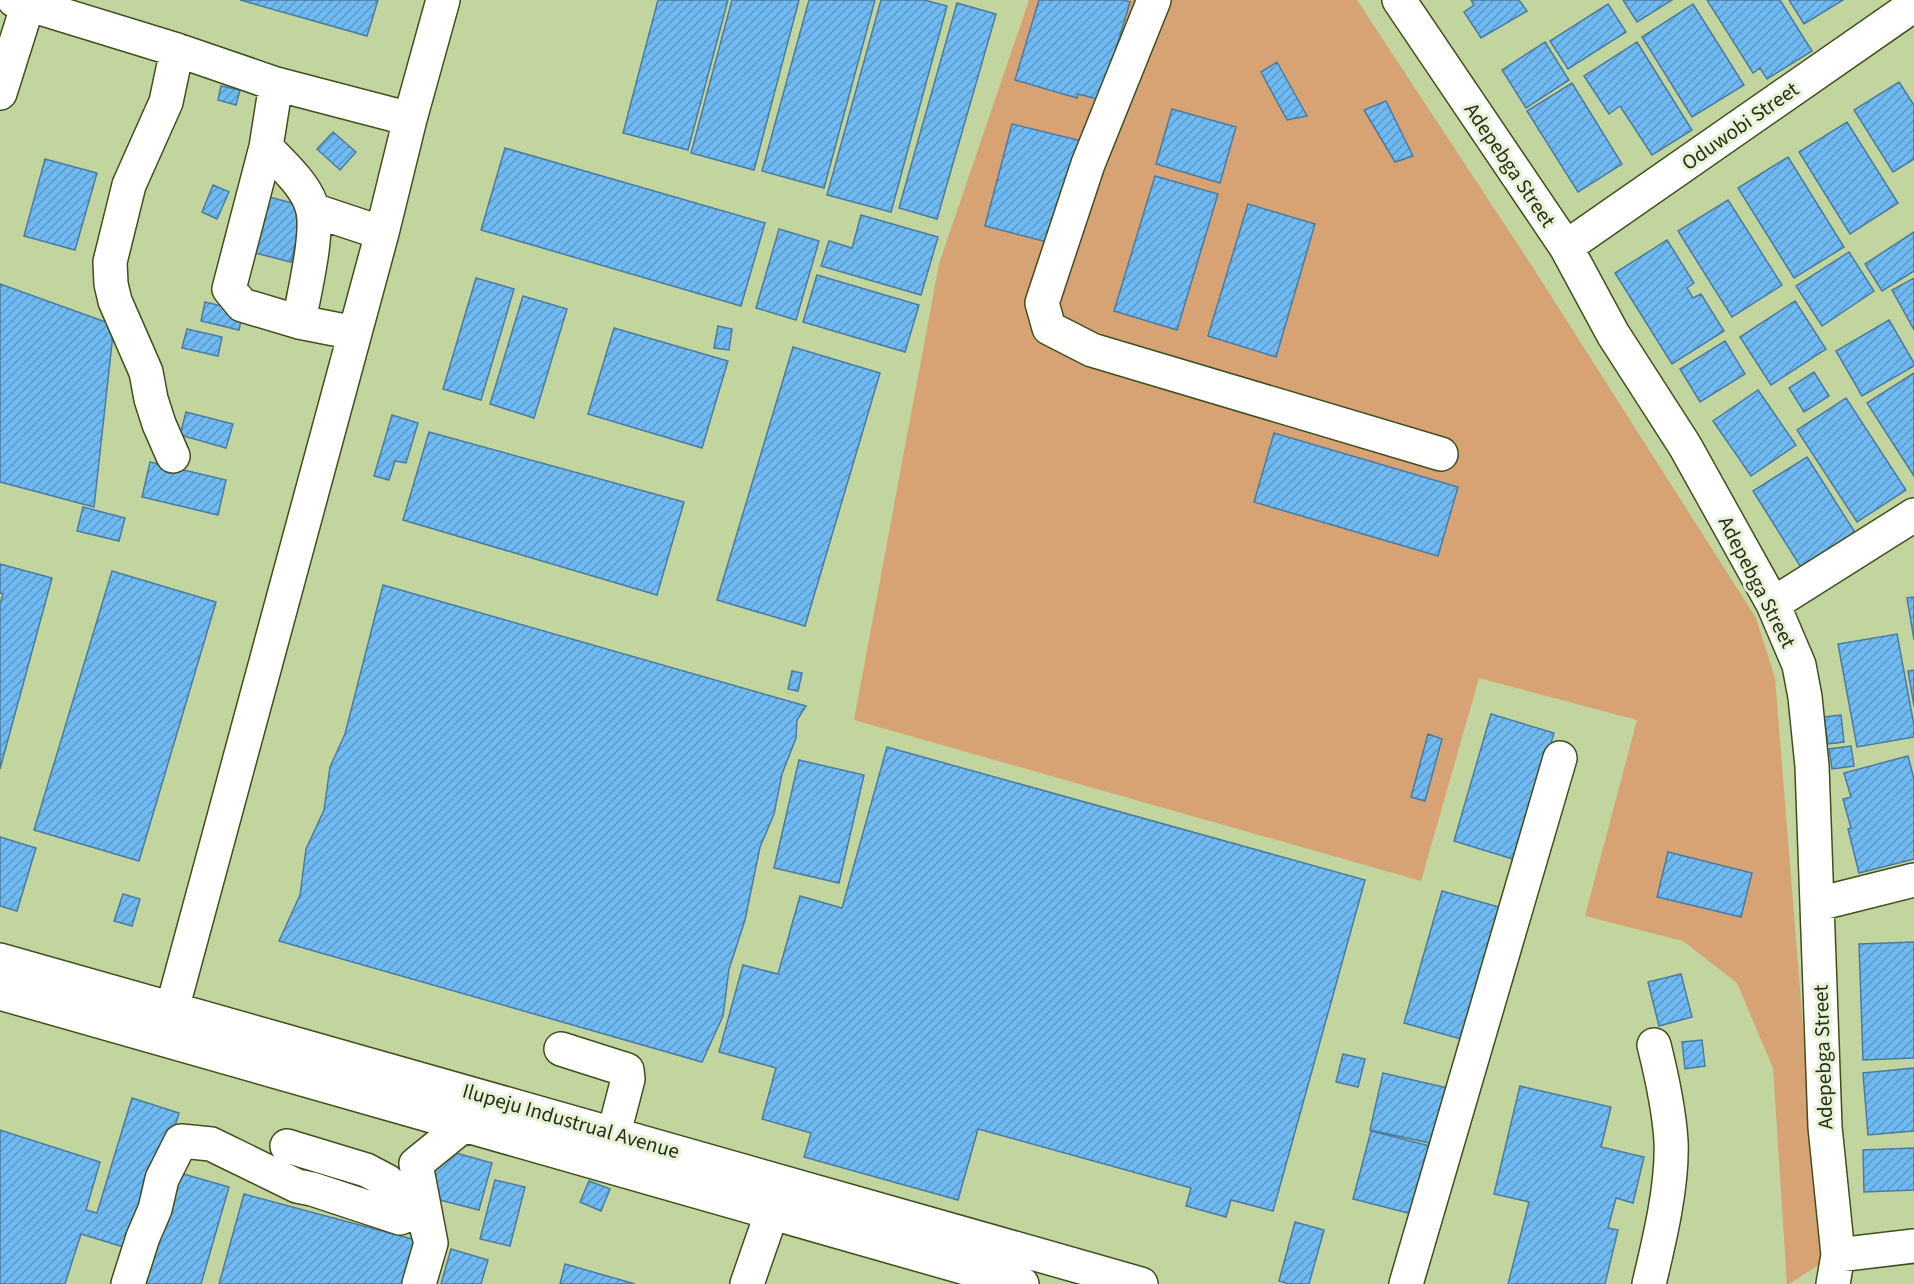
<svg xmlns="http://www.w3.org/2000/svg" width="1914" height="1284" font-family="'Source Sans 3',sans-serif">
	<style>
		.green { fill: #d7a374 }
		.building { fill: url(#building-hatch); stroke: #4c7b9f; stroke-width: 1.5 }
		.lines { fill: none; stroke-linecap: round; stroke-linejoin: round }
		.minor-casing { stroke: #414f1c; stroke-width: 36 }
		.minor { stroke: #fff; stroke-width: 33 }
		.labels { text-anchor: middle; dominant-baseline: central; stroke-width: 6; stroke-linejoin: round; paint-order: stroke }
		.street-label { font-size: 21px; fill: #282f19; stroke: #e8f2d6 }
	</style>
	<defs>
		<pattern id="building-hatch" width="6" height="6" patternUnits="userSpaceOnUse" patternTransform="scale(1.5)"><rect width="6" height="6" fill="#70baf3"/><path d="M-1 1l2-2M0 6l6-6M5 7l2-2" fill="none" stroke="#5c98c4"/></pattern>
	</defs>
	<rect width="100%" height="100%" fill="#c2d59e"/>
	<path class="green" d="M1029,0H1357L1532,266L1756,618L1775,678L1822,1263L1789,1284H1787L1773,1068L1737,983L1683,941L1585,916L1637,720L1479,678L1421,881L854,720L939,264Z"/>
	<path class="building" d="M240,0H378L367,36Z
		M658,0H728L688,150L623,133Z
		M732,0H799L754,170L691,153Z
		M809,0H875L824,188L762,171Z
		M881,0H924L947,6L891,212L827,195Z
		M1039,0H1123L1130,2L1103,93L1097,99L1078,94L1077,98L1015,80Z
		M1471,0H1519L1527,11L1481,38L1464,12L1474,5Z
		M1623,0H1672L1637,22Z
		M1707,0H1780L1812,51L1767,79L1760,68L1753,73Z
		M1789,0H1843L1804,24Z
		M957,3L996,14L937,219L899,208Z
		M1608,4L1626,32L1568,69L1550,41Z
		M1693,4L1744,85L1692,117L1642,37Z
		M1545,42L1569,80L1526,108L1502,70Z
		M1637,42L1692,130L1652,155L1620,106L1609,114L1584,76Z
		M1277,62L1307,116L1287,120L1261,72Z
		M1899,82L1914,105V159L1893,172L1854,110Z
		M1572,83L1622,164L1578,192L1527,111Z
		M221,86L240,90L236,105L218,100Z
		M1386,101L1413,156L1395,162L1364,110Z
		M1172,109L1236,127L1220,183L1156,164Z
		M1847,122L1898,203L1850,234L1799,152Z
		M1012,124L1082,141L1055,244L985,226Z
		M333,132L356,152L340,170L317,149Z
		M505,148L765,223L741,306L481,230Z
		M1788,157L1844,247L1794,278L1738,188Z
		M45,159L97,173L75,250L24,236Z
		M1155,176L1218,194L1177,330L1114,311Z
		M213,185L229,192L217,219L202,212Z
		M269,197L304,206L291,262L255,253Z
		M1728,200L1782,285L1732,317L1678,231Z
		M1248,204L1315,224L1276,357L1208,336Z
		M861,215L938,237L921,295L821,266L829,241L852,248Z
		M779,229L819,241L796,320L756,308Z
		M1914,232V271L1882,291L1865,264Z
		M1667,240L1694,283L1687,288L1693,298L1701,294L1724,331L1672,364L1615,273Z
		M1849,252L1874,291L1822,326L1796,286Z
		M817,275L919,305L905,352L803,322Z
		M476,278L514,289L481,400L443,389Z
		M1914,278V330L1892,290Z
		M0,284L114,325L94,507L0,482Z
		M523,296L567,309L534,418L490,404Z
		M1795,301L1826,349L1771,385L1740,337Z
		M205,302L243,311L239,330L201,321Z
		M1889,320L1914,363V366L1862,396L1836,351Z
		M718,326L732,329L729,350L714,348Z
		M614,328L728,361L702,448L588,414Z
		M187,329L222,337L218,356L182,348Z
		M1725,341L1745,374L1700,402L1680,369Z
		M793,347L880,373L805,626L717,600Z
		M1814,372L1829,396L1804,412L1789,388Z
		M1914,373V476L1867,403Z
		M1758,390L1796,445L1751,476L1713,421Z
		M1846,398L1906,490L1857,522L1797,430Z
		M186,412L233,424L226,448L180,435Z
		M392,415L418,423L406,463L395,461L389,480L374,476Z
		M429,432L684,502L657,595L403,520Z
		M1274,433L1458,487L1438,556L1254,502Z
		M1807,457L1856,534L1802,569L1753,491Z
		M150,462L226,480L218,515L142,497Z
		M83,507L125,518L119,541L77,531Z
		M0,564L52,578L0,769V604L3,594L0,593Z
		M112,571L216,602L139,861L34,830Z
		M383,585L806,706L797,720L796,738L782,774L774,814L760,847L745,920L729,969L723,1016L702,1062L279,941L300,895L306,849L324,810L330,767L345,734Z
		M1914,597V640L1907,598Z
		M1897,634L1914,725V737L1857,747L1838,644Z
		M1914,670V706L1908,671Z
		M792,671L802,673L798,691L788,689Z
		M1491,714L1554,733L1516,860L1454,841Z
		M1841,715L1844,742L1828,744L1824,717Z
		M1428,734L1442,739L1425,801L1411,797Z
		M1851,746L1854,766L1832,769L1829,749Z
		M887,747L1365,880L1273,1211L1231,1200L1226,1217L1186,1206L1191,1188L978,1129L958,1200L804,1157L811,1133L762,1119L776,1068L719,1052L743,965L778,974L800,896L842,908Z
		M1908,756L1914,779V859L1859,873L1848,829L1851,828L1843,799L1851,797L1844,773Z
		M799,760L864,775L839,883L774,868Z
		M0,837L36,848L17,911L0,906Z
		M1668,852L1752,873L1741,917L1657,897Z
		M1442,891L1506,909L1468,1041L1404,1023Z
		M123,894L140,899L132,926L114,921Z
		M1914,942V1058L1863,1060L1859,944Z
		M1681,974L1692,1017L1659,1026L1648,982Z
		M1702,1040L1705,1066L1685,1069L1682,1042Z
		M1343,1054L1365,1059L1358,1087L1336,1082Z
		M1914,1068V1131L1868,1135L1863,1073Z
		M1383,1073L1452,1089L1439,1145L1370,1130Z
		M1520,1086L1611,1107L1601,1147L1644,1157L1633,1203L1616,1198L1608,1228L1618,1230L1605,1284H1508L1529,1202L1494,1194Z
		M132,1098L179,1113L137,1251L81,1234L65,1284H0V1130L100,1162L86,1210L97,1213Z
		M1371,1131L1438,1148L1420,1216L1353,1199Z
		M438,1148L492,1163L479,1210L424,1196Z
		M1914,1148V1190L1864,1192L1863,1150Z
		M173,1171L229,1187L201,1284H139Z
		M495,1180L525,1187L510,1246L480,1239Z
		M589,1181L610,1189L601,1211L580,1202Z
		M244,1194L416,1240L404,1284H219Z
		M1295,1222L1324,1230L1309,1284H1289L1279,1281Z
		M451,1249L488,1260L481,1284H441Z
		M565,1264L635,1284H560Z"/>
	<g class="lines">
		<defs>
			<path id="minor" d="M14,0L177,50L276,84L410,119
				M1154,0L1088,164L1042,303L1049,328L1092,350L1441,454
				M1399,0L1566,247L1613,334L1685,446L1773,604L1799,665L1805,697L1812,766L1825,1127L1838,1255L1833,1284
				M276,84L266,147L229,289L242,305L299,322L355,333
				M0,93L28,4
				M266,147C282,165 308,186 313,211C318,237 304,293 299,322
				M313,210L382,233
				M1566,247L1914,5
				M173,456L159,424L151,399L146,372L115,301L111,284L110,262L129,185L166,102L177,50
				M1773,604L1914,515
				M1818,904L1914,880
				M0,960L1141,1284
				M0,993L1022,1284
				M164,1039L382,233L410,119L443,0
				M561,1049L627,1070L628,1079L614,1133
				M287,1146L366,1170L387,1181L400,1197L421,1208L431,1243
				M1838,1255L1914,1246
				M128,1284L143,1237L155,1209L162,1179L181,1141L211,1144L297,1186L312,1189L400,1218L421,1208
				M419,1284L431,1243L416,1164L464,1125
				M747,1284L772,1212
				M1406,1284L1560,758
				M1649,1284C1659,1242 1673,1185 1671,1141C1669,1108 1662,1077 1654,1045"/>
		</defs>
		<use href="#minor" class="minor-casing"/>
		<use href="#minor" class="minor"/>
	</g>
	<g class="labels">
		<g class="street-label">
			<text transform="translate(1740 126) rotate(-35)">Oduwobi Street</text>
			<text transform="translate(1510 165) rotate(56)">Adepebga Street</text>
			<text transform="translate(1757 582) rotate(63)">Adepebga Street</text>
			<text transform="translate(1823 1057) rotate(-92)">Adepebga Street</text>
			<text transform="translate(571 1121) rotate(16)">Ilupeju Industrual Avenue</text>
		</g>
	</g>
</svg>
